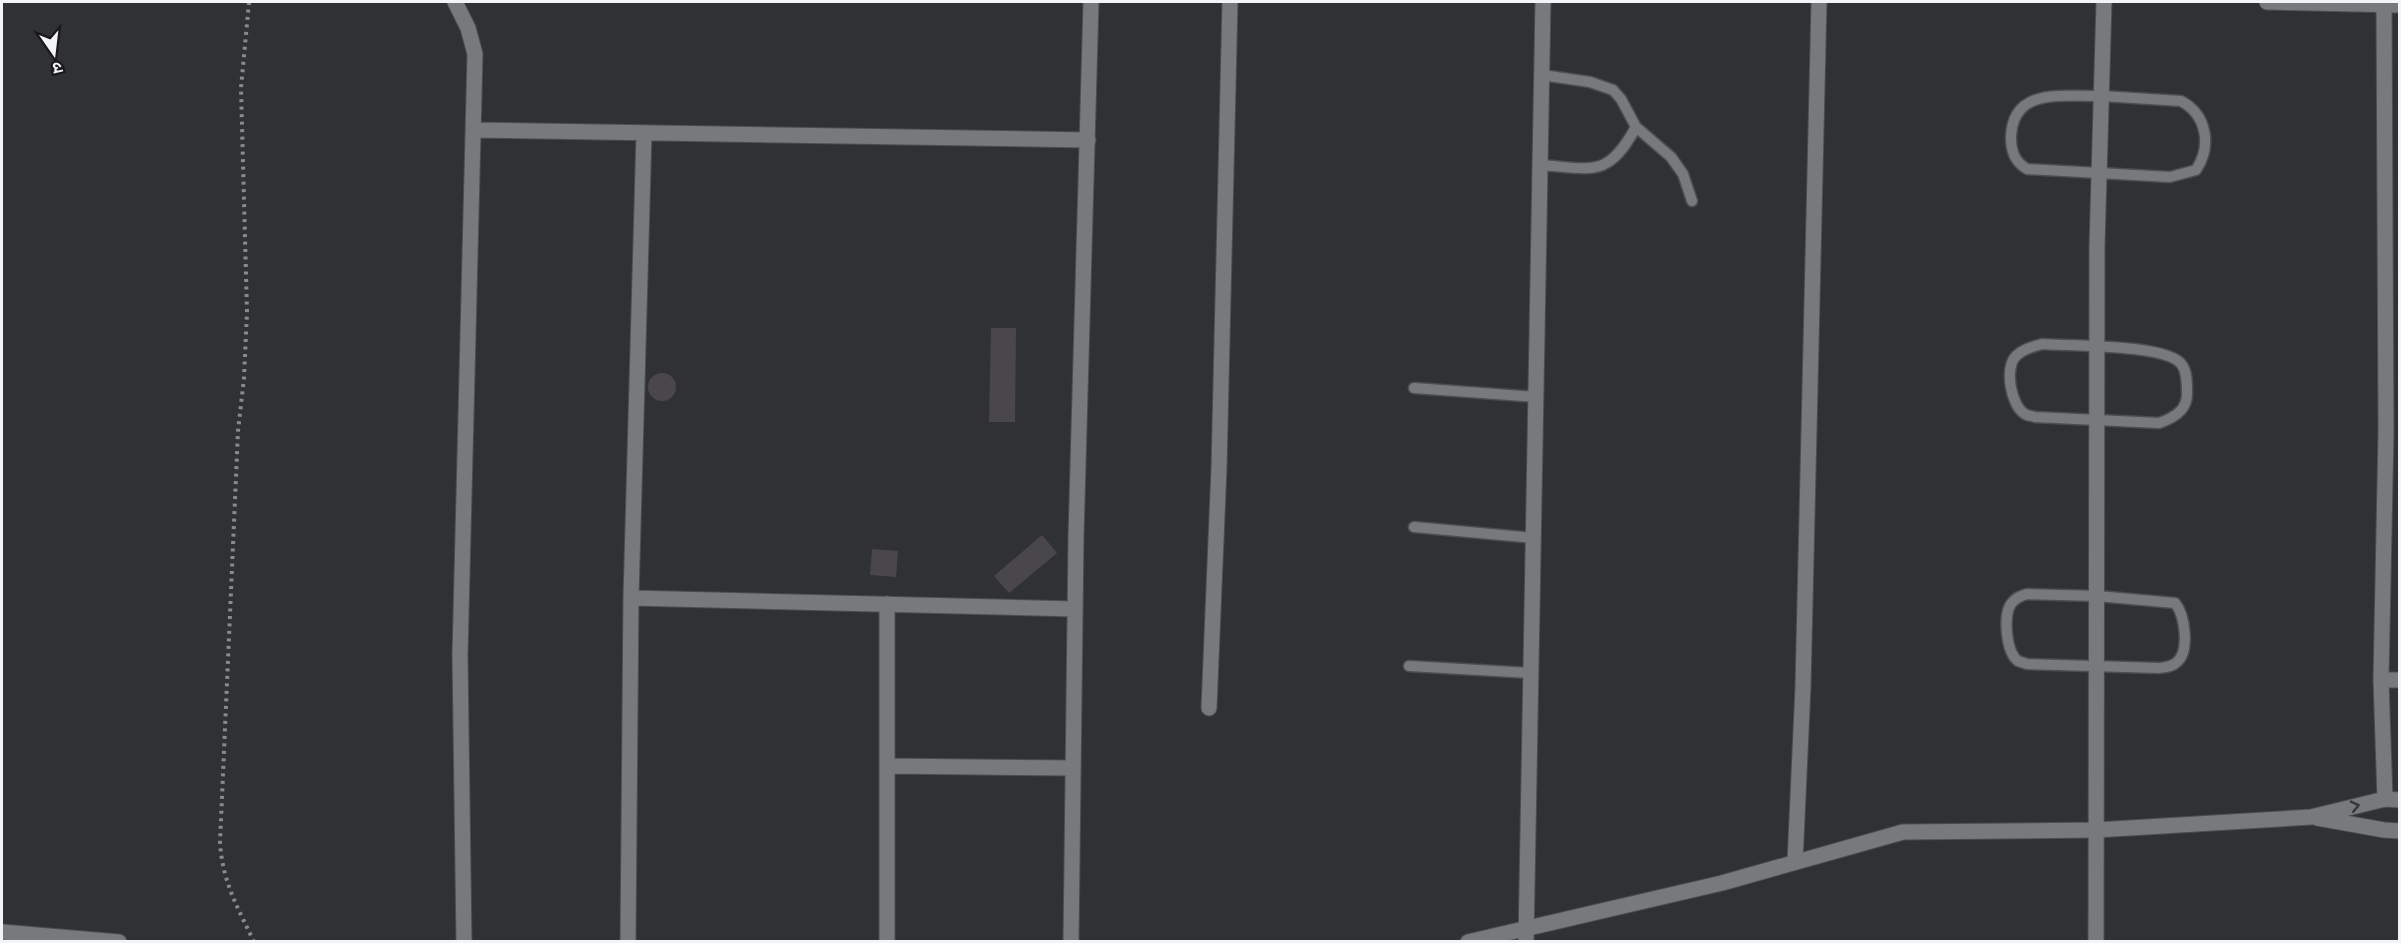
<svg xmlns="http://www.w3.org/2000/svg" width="2401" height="943" font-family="'PT Sans','Noto Sans Devanagari',sans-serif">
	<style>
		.building { fill: #49474b }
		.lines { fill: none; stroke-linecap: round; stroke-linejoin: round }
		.lane-casing { stroke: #4d4e50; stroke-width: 13 }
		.street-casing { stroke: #4d4e50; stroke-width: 17 }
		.secondary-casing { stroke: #4d4e50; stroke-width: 17 }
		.path { stroke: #898a8c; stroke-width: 4; stroke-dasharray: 3 4.5; stroke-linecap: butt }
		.lane { stroke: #78797d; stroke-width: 10 }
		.street { stroke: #78797d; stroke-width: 15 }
		.secondary { stroke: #78797d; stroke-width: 15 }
		.oneway { stroke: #363638 }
	</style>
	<rect width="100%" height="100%" fill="#303134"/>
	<path class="building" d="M991,328H1016L1015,422H989Z
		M648 387a14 14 0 1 1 28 0a14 14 0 1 1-28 0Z
		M1042,535L1057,553L1009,593L994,576Z
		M872,549L898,551L896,577L870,575Z"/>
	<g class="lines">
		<defs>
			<path id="lane" d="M1542,75L1590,82L1613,90L1621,99L1636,127L1671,157L1683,174L1692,201
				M2102,96L2181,101C2207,115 2212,146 2196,170L2170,177L2027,169C2015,162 2011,152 2011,138C2012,86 2064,97 2102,96Z
				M1541,165C1594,169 1608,178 1636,127
				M2042,344C2069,346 2169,344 2182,365C2187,372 2187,383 2187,392C2188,410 2174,418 2159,423L2035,417C2032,416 2028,416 2025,414C2011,406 2004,368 2016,356C2023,349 2032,347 2042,344Z
				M1414,388L1537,397
				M1414,527L1535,538
				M2027,594L2097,596L2175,603C2185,615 2190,651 2177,662C2172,667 2166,667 2159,668L2027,664C2024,663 2021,662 2018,661C2006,652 2003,615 2011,604C2015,598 2020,596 2027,594Z
				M1409,666L1532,673"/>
			<path id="street" d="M455,2L468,28L475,54L460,655L464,942
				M2267,2L2400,5
				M2384,4L2386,432L2381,680L2385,799
				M474,130L1088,140
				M644,133L631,598L1075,609
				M2381,680H2400
				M1209,708L1219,468L1230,2
				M887,766L1073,768
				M1795,862L1803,687L1819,2
				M628,942L631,598
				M887,942V604
				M1071,942L1076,537L1091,2
				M1526,942L1543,2
				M2096,942L2097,246L2104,2"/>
			<path id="secondary" d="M2317,818L2384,830L2400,831
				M2,932L119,942
				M1468,942L1722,883L1903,832L2096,830L2311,817L2385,799L2400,800"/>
		</defs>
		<use href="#lane" class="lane-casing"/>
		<use href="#street" class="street-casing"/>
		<use href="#secondary" class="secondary-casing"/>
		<path class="path" d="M249,2L241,88L247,312L244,378L238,431L220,843C223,883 237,906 254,942"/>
		<use href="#lane" class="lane"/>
		<use href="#street" class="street"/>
		<use href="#secondary" class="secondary"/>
	</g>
	<defs><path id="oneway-chevron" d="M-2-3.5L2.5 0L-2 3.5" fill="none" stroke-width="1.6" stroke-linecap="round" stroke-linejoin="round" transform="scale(1.5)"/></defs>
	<use class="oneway" href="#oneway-chevron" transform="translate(2355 806) rotate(-13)"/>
	<rect width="2401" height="943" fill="none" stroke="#f3f4f6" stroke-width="6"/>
	<g transform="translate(54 54) rotate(166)" stroke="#19191a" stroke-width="4.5" paint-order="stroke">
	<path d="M0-4.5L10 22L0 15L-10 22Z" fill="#f3f4f6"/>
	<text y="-9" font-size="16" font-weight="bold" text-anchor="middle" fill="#f3f4f6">उ</text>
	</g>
</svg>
